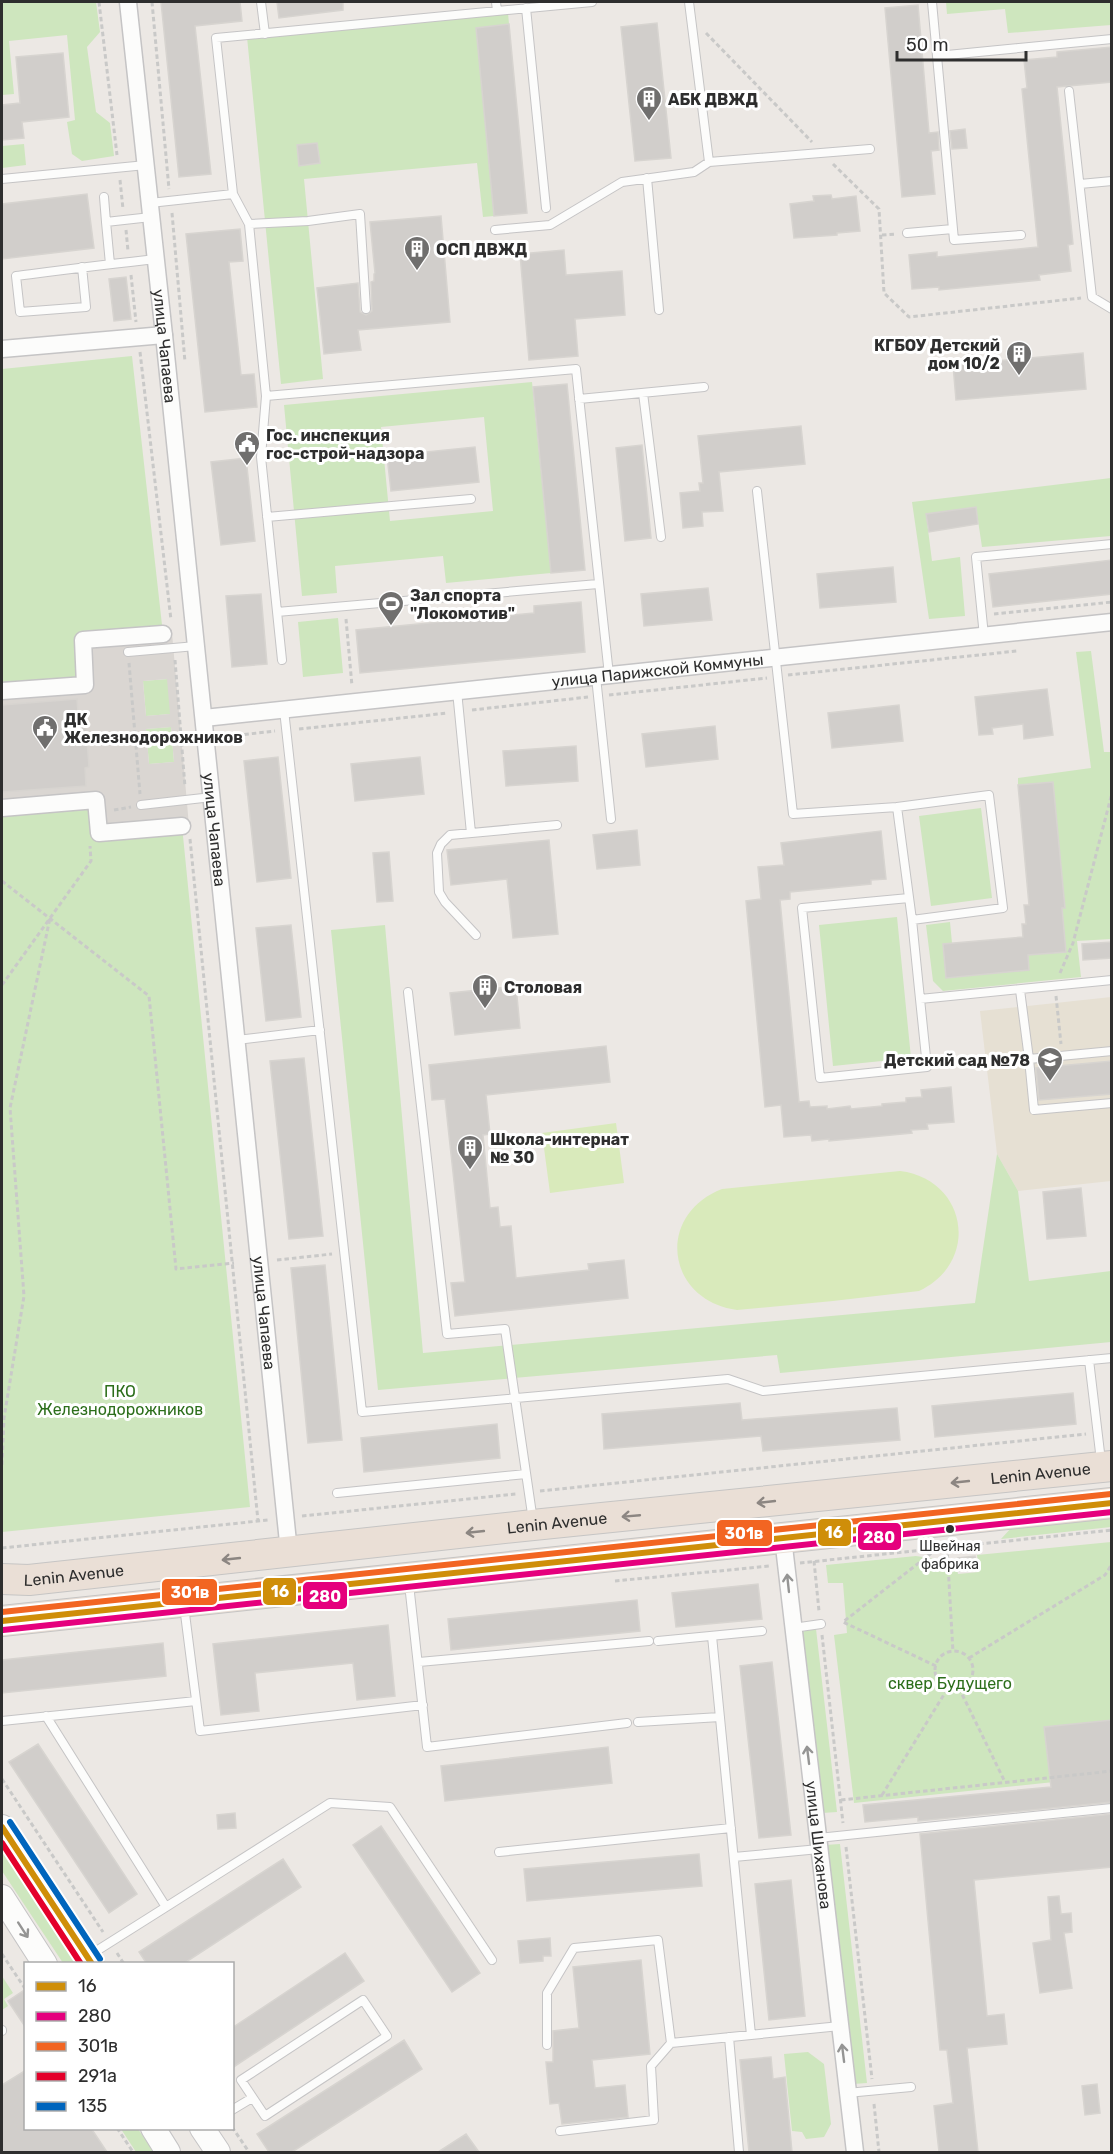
<svg xmlns="http://www.w3.org/2000/svg" width="1113" height="2154" font-family="Rubik,sans-serif">
	<style>
		.education { fill: #e6e0d3 }
		.green { fill: #cee6be; fill-rule: evenodd }
		.pitch { fill: #d9eabb }
		.plaza { fill: #dad6d2; fill-rule: evenodd }
		.building { fill: #d1cecb; stroke: #d7d4d0; stroke-width: 1.5 }
		.lines { fill: none; stroke-linecap: round; stroke-linejoin: round }
		.lane-casing { stroke: #c5c4c5; stroke-width: 10 }
		.street-casing { stroke: #c5c4c5; stroke-width: 19 }
		.secondary-casing { stroke: #c5c4c5; stroke-width: 26 }
		.highway-casing { stroke: #c6c5c4; stroke-width: 32 }
		.path { stroke: #c9c9c8; stroke-width: 3; stroke-dasharray: 4.5 3; stroke-linecap: butt }
		.lane { stroke: #fcfcfb; stroke-width: 8 }
		.street { stroke: #fcfcfb; stroke-width: 16 }
		.secondary { stroke: #fcfcfb; stroke-width: 24 }
		.highway { stroke: #eadfd6; stroke-width: 30 }
		.bus-1-casing { stroke: #fff; stroke-width: 10 }
		.bus-2-casing { stroke: #fff; stroke-width: 10 }
		.bus-3-casing { stroke: #fff; stroke-width: 10 }
		.bus-4-casing { stroke: #fff; stroke-width: 10 }
		.bus-5-casing { stroke: #fff; stroke-width: 10 }
		.bus-1 { stroke: #cf8e09; stroke-width: 6 }
		.bus-2 { stroke: #e5007d; stroke-width: 6 }
		.bus-3 { stroke: #f26522; stroke-width: 6 }
		.bus-4 { stroke: #e4002b; stroke-width: 6 }
		.bus-5 { stroke: #0065bd; stroke-width: 6 }
		.oneway { stroke: #8c8682 }
		.oneway2 { stroke: #959594 }
		.bus-dot { fill: #2e2e2e; stroke: #fff; stroke-width: 2 }
		.labels { text-anchor: middle; dominant-baseline: central; stroke-width: 6; stroke-linejoin: round; paint-order: stroke }
		.bus-label { font-size: 14px; fill: #2e2e2e; stroke: #fff }
		.poi-label { font-size: 16px; font-weight: bold; fill: #2e2e2e; stroke: #fff; text-anchor: start }
		.street-label { font-size: 16px; fill: #2e2e2e; stroke: #fff }
		.park-label { font-size: 16px; fill: #2c6e1b; stroke: #fff }
		.line-badge { stroke: #fff; stroke-width: 2 }
		.badge-label { font-size: 16px; text-anchor: middle; font-weight: bold; fill: #fff }
	</style>
	<rect width="100%" height="100%" fill="#ece8e4"/>
	<path class="education" d="M1111,997V1181L1018,1191L997,1154L980,1011Z"/>
	<path class="green" d="M2,2H96L100,32L87,47L96,112L110,123L114,156L82,161L72,154L67,122L75,120L67,35L9,41L14,94L2,95Z
		M946,2H1111V25L1008,33L1005,9L947,14Z
		M508,13L509,24L476,28L494,216L483,217L477,163L304,179L323,379L281,384L247,37Z
		M24,144L26,165L2,168V146Z
		M132,356L163,634L85,685L2,691V369Z
		M532,382L551,573L446,583L443,556L335,566L337,593L302,596L284,405ZM484,417L493,511L390,521L381,427Z
		M1111,478V536L982,547L976,507L926,514L932,561L960,557L965,616L929,619L912,502Z
		M338,618L343,673L303,677L298,622Z
		M1091,651L1104,752H1111V939L1077,941L1081,977L943,991L933,981L926,925L950,922L952,943L943,944L946,978L1029,970L1028,955L1061,952L1062,908L1065,907L1053,782L1018,785V778L1091,768L1076,652Z
		M168,679L171,714L146,716L143,681Z
		M171,727L174,762L149,764L146,729Z
		M96,800L182,826L250,1507L2,1532V808Z
		M981,808L992,898L931,906L919,816Z
		M897,917L911,1058L833,1066L819,925Z
		M385,925L423,1353L975,1303L997,1154L1018,1191L1029,1281L1111,1271V1342L780,1373L777,1355L378,1390L331,930Z
		M1111,1516V1527L1001,1539L1012,1527Z
		M1111,1542V1776L854,1803L834,1635L847,1633L843,1583H828L826,1565L916,1556L941,1560L955,1559L958,1574L979,1572L977,1555Z
		M816,1629L837,1812L822,1813L800,1632Z
		M2,1843L81,1963H63L2,1871Z
		M840,1844L867,2083L853,2084L825,1845Z
		M2,1976L13,1993L4,1999L8,2006L2,2010Z
		M808,2052L824,2064L831,2124L824,2137L806,2139L802,2132L792,2131L784,2054Z
		M121,2129H138L154,2152H136Z"/>
	<path class="pitch" d="M616,1123L624,1183L550,1193L542,1133Z
		M900,1171C967,1179 981,1262 919,1291L833,1301L737,1310C666,1300 655,1215 722,1189Z"/>
	<path class="plaza" d="M172,633L189,826L99,833L96,800L2,808V792L86,786L85,768L89,767L85,713H78L77,700L2,705V691L85,685L83,640ZM167,679L170,714L146,716L143,681ZM171,727L174,762L149,764L146,729Z"/>
	<path class="building" d="M161,2H240L242,21L195,26L211,174L179,177Z
		M277,2H343V10L279,18Z
		M918,5L929,133L938,132L939,150L931,151L935,194L902,197L885,8Z
		M657,23L671,158L635,161L621,27Z
		M509,24L527,213L494,216L476,28Z
		M1112,47V82L1057,87L1073,244L1068,245L1071,271L1039,275L1040,280L939,290V287L912,289L909,255L937,252V257L1038,247L1022,89L1027,88L1024,60L1057,57V52Z
		M63,53L69,117L22,122L24,138L2,140V105L20,103L16,57Z
		M965,129L967,148L952,149L950,131Z
		M317,143L320,163L299,166L297,145Z
		M87,194L94,248L2,259V204Z
		M831,195L832,199L856,196L860,231L837,233V235L794,238L790,204L814,201L813,196Z
		M441,216L450,322L358,330L361,350L324,354L317,288L358,283L360,312L366,315L372,311L371,282L374,281V274L375,273L370,222Z
		M240,229L243,261L229,262L241,375L254,374L257,407L205,412L186,234Z
		M564,250L566,275L622,271L625,315L575,319L578,356L529,360L520,254Z
		M126,277L131,319L114,321L109,279Z
		M1083,353L1086,389L956,400L953,365Z
		M567,384L585,570L551,573L533,387Z
		M801,426L805,464L719,472L723,511L702,512L703,526L683,528L680,493L700,491L699,483H703L698,436Z
		M642,445L651,538L625,541L616,448Z
		M475,447L479,482L391,491L387,456Z
		M246,458L255,541L221,545L211,462Z
		M976,507L978,524L929,532L926,514Z
		M1112,560V594L993,607L989,574Z
		M893,567L896,602L820,608L817,574Z
		M708,588L712,620L644,626L641,594Z
		M261,594L267,664L232,667L226,596Z
		M581,602L585,652L360,673L356,630L534,613V606Z
		M1047,689L1053,735L1024,739L1023,724L992,728L993,734L979,735L975,697Z
		M77,699L78,713H85L89,767L85,768L86,786L2,792V705Z
		M899,705L903,741L832,748L828,713Z
		M715,726L718,759L646,767L642,734Z
		M576,746L578,781L506,786L503,751Z
		M278,757L291,878L257,882L244,761Z
		M420,757L424,794L355,801L351,764Z
		M1053,782L1065,908H1062L1066,952L1028,955L1029,970L946,978L943,944L1023,937L1022,924H1026L1024,905H1029L1018,785Z
		M637,830L640,865L597,869L593,835Z
		M881,831L886,879L871,880V884L790,892V899L780,900L799,1102L809,1101L810,1107L827,1106V1109L850,1106L851,1109L882,1106V1104L906,1102V1098L922,1097L921,1090L951,1087L954,1122L927,1124L928,1129L911,1130L912,1133L829,1141V1139L812,1141L811,1135L784,1137L781,1105L765,1107L746,901L761,899L758,867L784,865L781,843Z
		M549,840L558,934L513,938L507,879L451,885L447,850Z
		M389,852L393,901L377,902L373,853Z
		M291,925L301,1017L266,1021L256,928Z
		M1112,942V958L1083,960L1082,944Z
		M516,986L520,1028L455,1035L450,993Z
		M606,1046L610,1082L486,1095L490,1134L483,1135L490,1208L498,1207L500,1227L511,1226L516,1278L589,1270L588,1264L624,1260L628,1298L455,1316L451,1283L465,1282L445,1099L432,1100L429,1065Z
		M304,1058L323,1236L289,1239L270,1061Z
		M1112,1061V1094L1039,1100L1036,1068Z
		M1081,1188L1086,1236L1047,1239L1043,1192Z
		M325,1265L342,1440L308,1443L291,1268Z
		M1073,1393L1076,1424L935,1437L932,1406Z
		M740,1403L742,1420L897,1408L900,1440L763,1451L761,1436L604,1449L602,1414Z
		M497,1424L500,1458L364,1472L361,1438Z
		M975,1556L977,1569L959,1571L958,1558Z
		M758,1584L762,1619L676,1627L672,1593Z
		M637,1600L640,1631L451,1650L448,1619Z
		M388,1625L395,1696L357,1700L353,1663L255,1673L259,1711L221,1715L213,1644Z
		M163,1643L166,1676L2,1693V1660Z
		M772,1662L791,1835L759,1838L740,1666Z
		M1112,1720V1802L918,1821V1817L865,1822L863,1805L1051,1787L1044,1727Z
		M38,1744L137,1894L109,1913L9,1762Z
		M608,1747L612,1783L445,1801L441,1766Z
		M235,1813L236,1828L218,1829L217,1815Z
		M1112,1814V1867L974,1880L987,2016L1004,2014L1007,2044L967,2048L978,2152H939L934,2106L953,2103L947,2050H940L920,1834Z
		M381,1826L480,1973L452,1992L353,1845Z
		M699,1854L702,1886L527,1901L524,1869Z
		M283,1859L301,1887L183,1964H147L139,1952Z
		M791,1880L805,2016L769,2020L755,1884Z
		M1059,1896L1061,1914L1071,1913L1072,1932L1064,1933L1072,1988L1040,1993L1033,1943L1051,1940L1048,1897Z
		M550,1938L551,1956H543V1961L520,1963L518,1941Z
		M345,1953L364,1981L232,2068V2028Z
		M641,1960L650,2054L592,2060L595,2088L625,2085L628,2117L562,2124L559,2103L550,2104L546,2062H553V2031L579,2028L573,1967Z
		M26,1989V2028L8,2001Z
		M404,2040L422,2069L292,2152H269L257,2134Z
		M771,2057L773,2079L785,2077L792,2152H749L740,2060Z
		M26,2070V2128H91L107,2152H2V2085Z
		M1097,2084L1100,2113L1085,2115L1082,2086Z
		M466,2134L479,2152H438Z"/>
	<g class="lines">
		<defs>
			<path id="lane" d="M261,2L265,34
				M496,2L497,11
				M689,2L709,162L870,149
				M932,2L954,240L1021,235
				M526,8L546,208
				M937,56L1112,39
				M1069,91L1092,297L1112,309
				M647,178L659,310
				M2,179L146,165
				M1080,184L1112,181
				M104,197L106,222L151,217
				M150,203L233,194
				M106,222L110,264
				M249,224L308,221L360,214L366,309
				M495,230L550,225L622,182L694,172L709,162
				M907,233L953,229
				M82,267L86,307L20,312L16,276C63,270 109,264 156,259
				M643,393L661,537
				M266,396L576,369L609,675
				M579,399L704,387
				M757,491L793,814L897,807L912,920L920,999L1112,980
				M267,517L471,499
				M277,612L598,584
				M984,636L976,557L1112,544
				M128,652L196,646
				M282,660L261,457L266,396L249,224L233,194L216,38L592,2
				M596,677L611,819
				M457,691L471,833
				M284,710L362,1412L728,1379L763,1391L1112,1358
				M141,805L212,797
				M897,807L989,795L1003,908L912,920
				M909,898L802,908L820,1078L927,1067L920,999
				M476,935L445,902L439,892L437,853L441,844L450,835L557,825
				M1020,990L1029,1059
				M408,992L447,1334L505,1329L533,1521
				M237,1040L320,1030
				M1112,1051L1029,1059L1034,1110L1112,1103
				M1089,1360L1101,1461
				M337,1493L526,1474
				M409,1584L427,1747L627,1723
				M184,1606L200,1731L423,1705
				M793,1628L821,1624
				M712,1636L751,2035
				M658,1641L762,1631
				M419,1662L649,1641
				M46,1716L166,1907L330,1803L390,1807L492,1960
				M2,1721L196,1701
				M638,1722L720,1717
				M818,1838L1112,1808
				M499,1852L731,1828
				M734,1857L819,1849
				M90,1955L166,1907
				M363,2000L387,2036L265,2116L241,2080Z
				M2,2031V2030
				M729,2037L739,2152
				M547,2045V1993L574,1948L658,1940L671,2043L840,2026
				M847,2093L911,2087
				M232,2110L252,2098
				M560,2131L654,2120L651,2066L671,2043"/>
			<g id="street">
				<path id="s1" d="M128,2L164,335L289,1552"/>
				<path d="M2,349L164,335"/>
				<path d="M2,691L85,685L83,640L163,634"/>
				<path id="s2" d="M204,718L1112,622"/>
				<path d="M2,808L96,800L99,833L182,826"/>
				<path id="s3" d="M783,1538L855,2152"/>
			</g>
			<path id="secondary" d="M2,1827L92,1964
				M2,1897L45,1964
				M153,2128L168,2152
				M202,2128L218,2152"/>
			<g id="highway">
				<path id="s4" d="M2,1579L29,1580L533,1525L1112,1466"/>
				<path d="M2,1621L1112,1503"/>
			</g>
		</defs>
		<use href="#lane" class="lane-casing"/>
		<use href="#street" class="street-casing"/>
		<use href="#secondary" class="secondary-casing"/>
		<use href="#highway" class="highway-casing"/>
		<path class="path" d="M99,2L117,155
			M152,2L169,189
			M706,33L812,142
			M833,164L879,209L884,293L909,317L1081,298
			M120,180L123,209
			M172,213L185,362
			M126,230L128,251
			M882,235L896,234
			M131,275L136,322
			M140,352L171,620
			M994,614L1112,602
			M346,619L352,686
			M175,660L185,787
			M129,663L140,794
			M788,675L1017,651
			M609,695L767,678
			M472,710L588,697
			M299,729L448,713
			M222,737L275,731
			M114,810L131,807
			M190,839L258,1521
			M2,881L149,996L176,1269L234,1263
			M1060,973L1073,943L1112,793
			M2,985L91,861L90,846
			M1056,996L1061,1044
			M277,1260L332,1254
			M2,1465L4,1418L24,1296L10,1108L50,918
			M540,1491L1086,1434
			M302,1516L516,1494
			M947,1547L953,1652
			M2,1548L268,1520
			M814,1561L819,1611
			M800,1563L1112,1530
			M615,1581L770,1566
			M822,1635L843,1823
			M935 1670a19 19 0 1 1 38 0a19 19 0 1 1-38 0Z
			M969,1658L1105,1575L1112,1564
			M936,1666L843,1622L938,1548
			M959,1688L1005,1782
			M2,1779L103,1932
			M882,1795L948,1688
			M841,1800L1112,1771
			M846,1847L872,2079
			M117,1953L124,1964
			M2,1954L26,1990
			M874,2104L879,2152
			M232,2127L249,2152
			M117,2128L133,2152"/>
		<use href="#lane" class="lane"/>
		<use href="#street" class="street"/>
		<use href="#secondary" class="secondary"/>
		<use href="#highway" class="highway"/>
		<defs>
			<path id="bus-1" d="M2,1621L1112,1503
				M2,1827L92,1964"/>
			<path id="bus-2" d="M3,1630L1112,1512"/>
			<path id="bus-3" d="M2,1612L1111,1494"/>
			<path id="bus-4" d="M2,1843L81,1964"/>
			<path id="bus-5" d="M10,1822L100,1959"/>
		</defs>
		<use href="#bus-1" class="bus-1-casing"/>
		<use href="#bus-2" class="bus-2-casing"/>
		<use href="#bus-3" class="bus-3-casing"/>
		<use href="#bus-4" class="bus-4-casing"/>
		<use href="#bus-5" class="bus-5-casing"/>
		<use href="#bus-1" class="bus-1"/>
		<use href="#bus-2" class="bus-2"/>
		<use href="#bus-3" class="bus-3"/>
		<use href="#bus-4" class="bus-4"/>
		<use href="#bus-5" class="bus-5"/>
	</g>
	<defs><path id="oneway-shaft" d="M-6 0H5M1.5-3L5.5 0L1.5 3" fill="none" stroke-width="1.6" stroke-linecap="round" stroke-linejoin="round" transform="scale(1.5)"/></defs>
	<g class="oneway">
		<use href="#oneway-shaft" transform="translate(960 1482) rotate(174)"/>
		<use href="#oneway-shaft" transform="translate(766 1502) rotate(174)"/>
		<use href="#oneway-shaft" transform="translate(631 1516) rotate(175)"/>
		<use href="#oneway-shaft" transform="translate(475 1532) rotate(174)"/>
		<use href="#oneway-shaft" transform="translate(231 1559) rotate(174)"/>
	</g>
	<g class="oneway2">
		<use href="#oneway-shaft" transform="translate(788 1583) rotate(-96)"/>
		<use href="#oneway-shaft" transform="translate(808 1755) rotate(-97)"/>
		<use href="#oneway-shaft" transform="translate(23 1930) rotate(57)"/>
		<use href="#oneway-shaft" transform="translate(843 2053) rotate(-97)"/>
	</g>
	<defs>
		<symbol id="building-pin" viewBox="-11 -11 22 30"><path d="M0 17L-7.5 6A9.5 9.5 0 1 1 7.5 6Z" fill="#706f6e" stroke="#fff"/><path d="M-4-6H4V6H1V3H-1V6H-4ZM-2.5-4.3h1.7v1.8h-1.7ZM.8-4.3h1.7v1.8H.8ZM-2.5-1h1.7V.8h-1.7ZM.8-1h1.7V.8H.8Z" fill="#fff"/></symbol>
		<symbol id="civic-pin" viewBox="-11 -11 22 30"><path d="M0 17L-7.5 6A9.5 9.5 0 1 1 7.5 6Z" fill="#706f6e" stroke="#fff"/><path d="M-.6-6.5H3V-4.5H.6V-3L4-1V1h2V6H-6V1h2V-1L-.6-3ZM-1.2 2.5V6h2.4V2.5Z" fill="#fff"/></symbol>
		<symbol id="stadium-pin" viewBox="-11 -11 22 30"><path d="M0 17L-7.5 6A9.5 9.5 0 1 1 7.5 6Z" fill="#706f6e" stroke="#fff"/><path d="M0-5a6.5 5 0 1 0 0 10a6.5 5 0 1 0 0-10ZM-3.5-1.8h7v3.6h-7Z" fill="#fff"/></symbol>
		<symbol id="school-pin" viewBox="-11 -11 22 30"><path d="M0 17L-7.5 6A9.5 9.5 0 1 1 7.5 6Z" fill="#706f6e" stroke="#fff"/><path d="M0-5L7-2L0 1L-7-2ZM-4 1L0 2.5L4 1V4Q0 6-4 4Z" fill="#fff"/></symbol>
	</defs>
	<g fill-rule="evenodd">
		<use href="#building-pin" x="634" y="84" width="30" height="40"/>
		<use href="#building-pin" x="402" y="234" width="30" height="40"/>
		<use href="#building-pin" x="1004" y="339" width="30" height="40"/>
		<use href="#civic-pin" x="232" y="429" width="30" height="40"/>
		<use href="#stadium-pin" x="376" y="589" width="30" height="40"/>
		<use href="#civic-pin" x="30" y="713" width="30" height="40"/>
		<use href="#building-pin" x="470" y="972" width="30" height="40"/>
		<use href="#school-pin" x="1035" y="1045" width="30" height="40"/>
		<use href="#building-pin" x="455" y="1133" width="30" height="40"/>
	</g>
	<circle class="bus-dot" cx="950" cy="1529" r="5"/>
	<g class="labels">
		<g class="bus-label">
			<text x="950" y="1546">Швейная<tspan x="950" dy="18">фабрика</tspan></text>
		</g>
		<g class="poi-label">
			<text x="668" y="99">АБК ДВЖД</text>
			<text x="436" y="249">ОСП ДВЖД</text>
			<text x="1000" y="345" text-anchor="end">КГБОУ Детский<tspan x="1000" dy="18">дом 10/2</tspan></text>
			<text x="266" y="435">Гос. инспекция<tspan x="266" dy="18">гос-строй-надзора</tspan></text>
			<text x="410" y="595">Зал спорта<tspan x="410" dy="18">"Локомотив"</tspan></text>
			<text x="64" y="719">ДК<tspan x="64" dy="18">Железнодорожников</tspan></text>
			<text x="504" y="987">Столовая</text>
			<text x="1030" y="1060" text-anchor="end">Детский сад №78</text>
			<text x="490" y="1139">Школа-интернат<tspan x="490" dy="18">№ 30</tspan></text>
		</g>
		<g class="street-label">
			<text stroke="none"><textPath href="#s1" startOffset="346">улица Чапаева</textPath></text>
			<text stroke="none"><textPath href="#s2" startOffset="456">улица Парижской Коммуны</textPath></text>
			<text stroke="none"><textPath href="#s1" startOffset="832">улица Чапаева</textPath></text>
			<text stroke="none"><textPath href="#s1" startOffset="1318">улица Чапаева</textPath></text>
			<text stroke="none"><textPath href="#s4" startOffset="1044">Lenin Avenue</textPath></text>
			<text stroke="none"><textPath href="#s4" startOffset="558">Lenin Avenue</textPath></text>
			<text stroke="none"><textPath href="#s4" startOffset="72">Lenin Avenue</textPath></text>
			<text stroke="none"><textPath href="#s3" startOffset="309">улица Шиханова</textPath></text>
		</g>
		<g class="park-label">
			<text x="120" y="1391">ПКО<tspan x="120" dy="18">Железнодорожников</tspan></text>
			<text x="950" y="1683">сквер Будущего</text>
		</g>
	</g>
	<g class="line-badge">
		<rect x="817" y="1518" width="35" height="29" rx="6" fill="#cf8e09"/>
		<rect x="716" y="1519" width="57" height="28" rx="6" fill="#f26522"/>
		<rect x="857" y="1522" width="45" height="29" rx="6" fill="#e5007d"/>
		<rect x="262" y="1577" width="35" height="29" rx="6" fill="#cf8e09"/>
		<rect x="161" y="1578" width="57" height="28" rx="6" fill="#f26522"/>
		<rect x="302" y="1581" width="46" height="29" rx="6" fill="#e5007d"/>
	</g>
	<g class="badge-label">
		<text x="834" y="1538">16</text>
		<text x="744" y="1539">301в</text>
		<text x="879" y="1543">280</text>
		<text x="280" y="1597">16</text>
		<text x="190" y="1598">301в</text>
		<text x="325" y="1602">280</text>
	</g>
	<rect width="1113" height="2154" fill="none" stroke="#2e2e2e" stroke-width="6"/>
	<rect x="24" y="1962" width="210" height="168" fill="#ffffff" stroke="#ababab" stroke-width="1.5"/>
	<rect x="36" y="1982" width="30" height="9" fill="#cf8e09" stroke="#ababab" stroke-width="1.5"/>
	<text x="78" y="1992" font-size="18" fill="#2e2e2e">16</text>
	<rect x="36" y="2012" width="30" height="9" fill="#e5007d" stroke="#ababab" stroke-width="1.5"/>
	<text x="78" y="2022" font-size="18" fill="#2e2e2e">280</text>
	<rect x="36" y="2042" width="30" height="9" fill="#f26522" stroke="#ababab" stroke-width="1.5"/>
	<text x="78" y="2052" font-size="18" fill="#2e2e2e">301в</text>
	<rect x="36" y="2072" width="30" height="9" fill="#e4002b" stroke="#ababab" stroke-width="1.5"/>
	<text x="78" y="2082" font-size="18" fill="#2e2e2e">291а</text>
	<rect x="36" y="2102" width="30" height="9" fill="#0065bd" stroke="#ababab" stroke-width="1.5"/>
	<text x="78" y="2112" font-size="18" fill="#2e2e2e">135</text>
	<path d="M897 51v9h129v-9" fill="none" stroke="#2e2e2e" stroke-width="3"/>
	<text x="906" y="51" font-size="18" fill="#2e2e2e" stroke="#ffffff" stroke-width="4.5" paint-order="stroke">50 m</text>
</svg>
